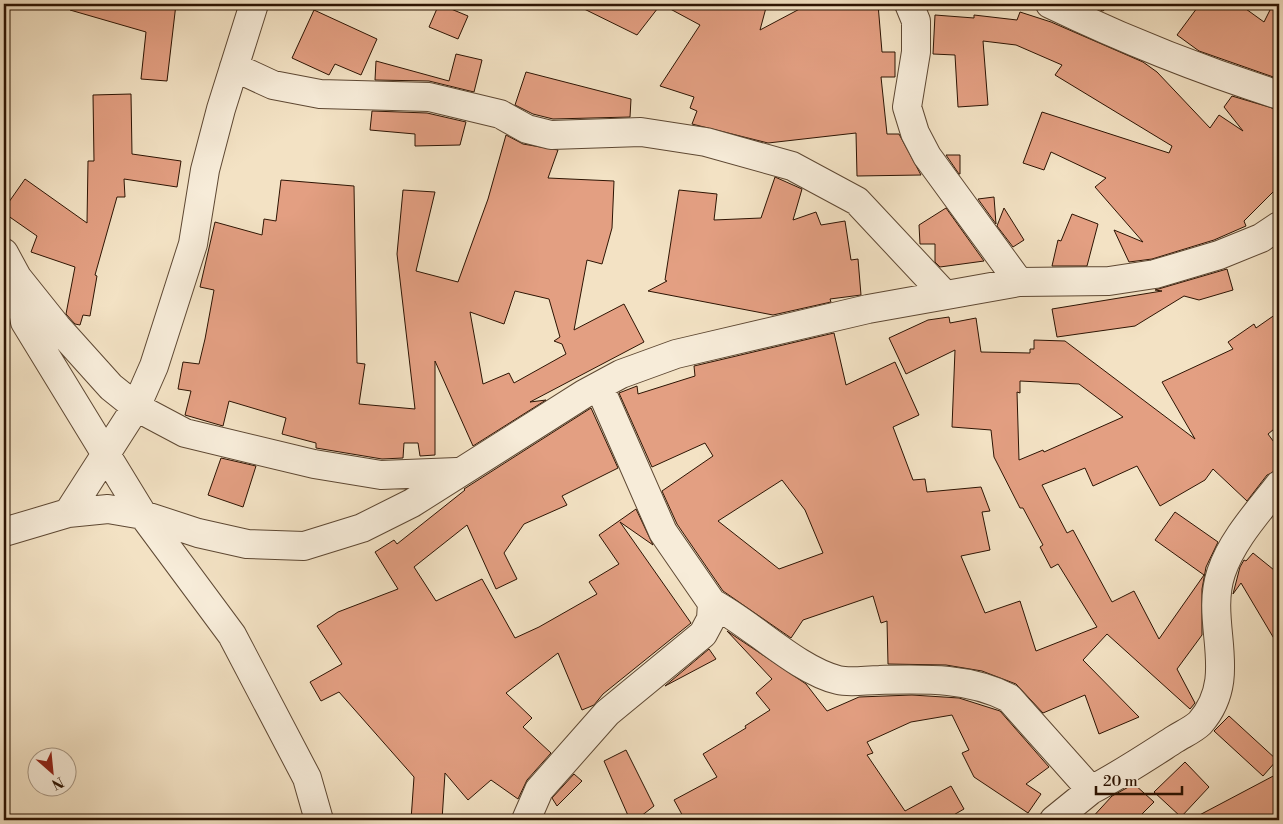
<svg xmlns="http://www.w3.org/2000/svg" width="1283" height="824" font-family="'Libre Bodoni',serif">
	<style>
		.building { fill: #e39f82; stroke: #2d1403; fill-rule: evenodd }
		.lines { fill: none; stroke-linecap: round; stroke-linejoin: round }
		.minor-casing { stroke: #5e4833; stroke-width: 30 }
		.minor { stroke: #f7ecd9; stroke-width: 28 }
	</style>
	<rect width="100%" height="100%" fill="#f3e2c4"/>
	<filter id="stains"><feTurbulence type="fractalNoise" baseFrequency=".004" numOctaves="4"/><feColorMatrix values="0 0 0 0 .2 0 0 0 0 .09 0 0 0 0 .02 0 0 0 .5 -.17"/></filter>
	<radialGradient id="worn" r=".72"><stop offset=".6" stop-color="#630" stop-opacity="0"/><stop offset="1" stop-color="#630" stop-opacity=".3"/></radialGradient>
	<path class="building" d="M71,4H176L167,81L141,79L146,32L70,10Z
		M439,4L468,16L458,39L429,27Z
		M574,4H767L760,30L809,4H878L882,52H895V77H881L887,134H899L921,175L857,176L856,133L768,143L692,124L697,111L690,108L694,97L660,86L700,25L661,4L637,35Z
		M1086,4H1111L1103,11Z
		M1200,4H1239L1264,22L1273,4H1279V79L1199,51L1177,35Z
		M314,10L377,39L361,75L335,64L329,75L292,58Z
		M1020,12L1051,22L1143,62L1157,72L1210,128L1219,115L1243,131L1224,107L1232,96L1279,110V186L1244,221L1246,226L1214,240L1152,259L1129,262L1114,230L1143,242L1095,187L1106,178L1051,152L1044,170L1023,163L1042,112L1169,153L1172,146L1055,75L1062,65L1016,45L983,41L988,105L958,107L955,55L933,54L935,15L974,18V15L1017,20Z
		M456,54L482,60L474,92L429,81L375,80L376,61L449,81Z
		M526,72L631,99L630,117L553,119L533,114L515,105Z
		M131,94L132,154L181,161L177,187L124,179L125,197H117L95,275L97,276L90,316L83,315L80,325L75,324L66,314L75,267L31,252L37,236L4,213V209L25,179L87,223L88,161H94L93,95Z
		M372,111L427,113L466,122L460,145L415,146V134L370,130Z
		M506,135L523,144L558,150L548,178L614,181L612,228L602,264L587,260L574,330L624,304L644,342L530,402L546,400L473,446L435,361V455L420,456L418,443H404L403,458L382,459L316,448V443L282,434L286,418L229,401L223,426L185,415L191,391L178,389L183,362L199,364L205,339L214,290L200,287L215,222L262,235L264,219L276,221L281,180L354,186L357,363L365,364L359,404L415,409L397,254L403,190L435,192L416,271L458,282L488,199ZM515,291L549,299L560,337L554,341L562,344L566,354L514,383L509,373L483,384L470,312L504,324Z
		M946,155H960V174H959Z
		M775,177L802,189L793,220L816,212L821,225L845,221L851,260L858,259L861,295L830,299L831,302L773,315L648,291L667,281L665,280L679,190L717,194L714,220L761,218Z
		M994,197L996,224L978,199Z
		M946,208L984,261L940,267L935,262V244H920L919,225Z
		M1004,208L1024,240L1013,247L997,226Z
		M1072,214L1098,224L1087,266H1052L1058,240L1061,241Z
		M1227,269L1233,290L1199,300L1184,296L1135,326L1057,337L1052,309L1162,291L1155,290Z
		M1279,312V425L1268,434L1279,449V470L1267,475L1247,501L1213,469L1205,480L1160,506L1137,466L1093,486L1085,468L1042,485L1067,533L1073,530L1112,602L1134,591L1159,639L1204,575L1155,540L1175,512L1218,542L1206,567L1202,589V635L1177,669L1195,703L1190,709L1107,634L1083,660L1139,717L1099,734L1085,695L1043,713L1016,684L982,671L946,665L888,664L887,621L881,623L873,596L803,620L791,638L723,591L677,524L662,491L713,456L705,443L652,467L619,393L637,386L638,394L695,376L694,366L834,333L846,385L895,362L919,415L893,427L913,480L925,479L927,492L981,487L990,511L982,512L990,550L961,556L985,613L1020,601L1036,651L1097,627L1058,564L1051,568L1040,547L1043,545L1023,508H1020L994,457L991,430L952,427L955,350L906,374L889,338L928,320L949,317L950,323L976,318L981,352L1030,353V349H1034V340L1065,341L1195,439L1162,382L1233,349L1228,342L1254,324L1256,328ZM1020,381L1079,384L1123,417L1044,452L1043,450L1019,460L1017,392L1020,393ZM782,480L805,510L823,553L779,569L718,521Z
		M591,408L618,468L562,496L567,505L524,524L504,553L517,579L496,589L467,525L414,567L436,601L482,579L515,638L539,627L597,594L589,582L619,564L599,535L636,509L653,545L620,522L691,623L603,694L594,705L582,710L558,653L506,693L532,718L523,727L551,753L527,780L518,799L491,780L468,800L445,773L442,820H411L414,777L339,692L321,701L310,682L342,664L317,626L338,612L398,589L375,552L394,540L397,544L465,490L464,489Z
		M221,458L256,466L243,507L208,495Z
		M1253,553L1279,574V647L1241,583L1233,594L1240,567L1244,560L1246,561Z
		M727,631L806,684L827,711L859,697L912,695L959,698L1000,711L1049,767L1026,784L1041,794L1028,813L974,777L962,753L969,750L952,715L911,722L867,742L873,753L867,755L905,811L951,786L964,809L945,820H685L674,800L717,777L703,754L746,728L745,726L770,710L756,693L772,679Z
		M709,649L716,659L665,686Z
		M1229,716L1277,760L1263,776L1214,731Z
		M626,750L654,806L636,820H630L604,761Z
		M1185,762L1209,787L1181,817L1154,792Z
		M1279,773V820H1190Z
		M574,774L582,781L557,806L552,798Z
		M1134,784L1154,802L1136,820H1090L1112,796Z"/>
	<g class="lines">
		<defs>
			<path id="minor" d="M909,4L916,21V52L907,107L915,133L927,156L1019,282
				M1050,4C1125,40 1200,70 1279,95
				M234,67L273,85L320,94L429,97L500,114L527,129L551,135L641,132L706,142L792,166L857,201L945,295
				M4,253L17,277L57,327L111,387L136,407L185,433L314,464L381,475L457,472
				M17,277L25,322L143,515L232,635L307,778L319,820
				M68,513L136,407L154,366L193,244L205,170L221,109L254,4
				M4,532L68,513L108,509L143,515L198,533L247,544L304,546L362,528L412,503L584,394L621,374L676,354L868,309L1019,282L1109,281L1155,274L1219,255L1261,238L1279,226
				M712,603C752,624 797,670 838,680C850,683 866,680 879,680C924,679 968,677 1009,698L1091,790L1054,820
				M1091,790C1120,775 1147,757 1175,739C1183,734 1194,729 1200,723C1241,676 1204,625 1221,573C1232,540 1258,512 1279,485
				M526,820L539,790L607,713L703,634L711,619L712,603L663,532L599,386"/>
		</defs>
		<use href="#minor" class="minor-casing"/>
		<use href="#minor" class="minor"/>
	</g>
	<rect width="1283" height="824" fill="none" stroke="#f3e2c4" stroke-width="20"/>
	<rect x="5" y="5" width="1273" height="814" fill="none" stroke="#2d1403" stroke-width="2.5"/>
	<rect x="10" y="10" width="1263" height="804" fill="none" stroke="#2d1403"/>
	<g transform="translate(52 772) rotate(153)"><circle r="24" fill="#f7ecd9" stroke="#a69683"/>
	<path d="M0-4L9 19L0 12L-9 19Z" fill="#8f2418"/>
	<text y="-8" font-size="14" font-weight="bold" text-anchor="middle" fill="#2d1403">N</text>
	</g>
	<path d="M1096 786v8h86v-8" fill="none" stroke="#2d1403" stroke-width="2.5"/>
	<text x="1103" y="786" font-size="15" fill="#2d1403" stroke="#f7ecd9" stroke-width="4" paint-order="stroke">20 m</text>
	<rect width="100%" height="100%" filter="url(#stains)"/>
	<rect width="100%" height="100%" fill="url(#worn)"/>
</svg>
